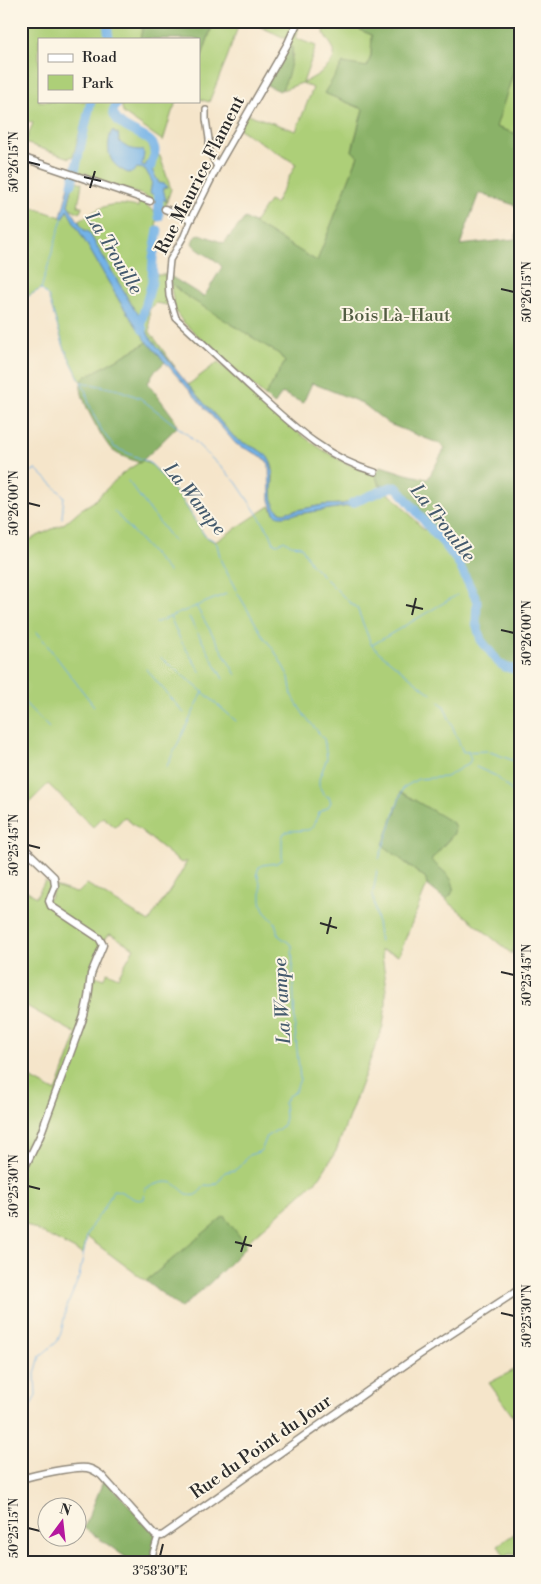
<svg xmlns="http://www.w3.org/2000/svg" width="541" height="1584" font-family="'Libre Bodoni',serif">
	<style>
		.green { fill: #adcf78; stroke: #6c7d52; fill-rule: evenodd }
		.forest { fill: #8ab268; stroke: #5a6e4a }
		.water { fill: #73b2e7; stroke: #4f6e89 }
		.lines { fill: none; stroke-linecap: round; stroke-linejoin: round }
		.stream { stroke: #73b2e7; stroke-width: 1 }
		.river { stroke: #73b2e7; stroke-width: 9 }
		.minor-casing { stroke: #90887a; stroke-width: 8 }
		.tertiary-casing { stroke: #90887a; stroke-width: 9 }
		.minor { stroke: #fff; stroke-width: 5 }
		.tertiary { stroke: #fff; stroke-width: 6 }
		.ticks { fill: none; stroke: #2b2b2b; stroke-width: 2 }
		.labels { text-anchor: middle; dominant-baseline: central; stroke-width: 4; stroke-linejoin: round; paint-order: stroke }
		.street-label { font-size: 18px; fill: #2b2b2b; stroke: #fcf5e5 }
		.park-label { font-size: 18px; fill: #525c42; stroke: #fcf5e5 }
		.water-label { font-size: 19px; font-style: italic; fill: #445a6d; stroke: #fcf5e5 }
		.neatline { fill: none; stroke: #2b2b2b; stroke-width: 2 }
		.ticks-label { font-size: 12px; text-anchor: middle; fill: #2b2b2b }
	</style>
	<rect width="100%" height="100%" fill="#fcf5e5"/>
	<filter id="ink" filterUnits="userSpaceOnUse"><feTurbulence type="fractalNoise" baseFrequency=".02" numOctaves="2"/><feDisplacementMap in="SourceGraphic" scale="10" xChannelSelector="R" yChannelSelector="G"/><feConvolveMatrix kernelMatrix="1 2 1 2 8 2 1 2 1" color-interpolation-filters="sRGB"/></filter>
	<filter id="wash" filterUnits="userSpaceOnUse"><feTurbulence type="fractalNoise" baseFrequency=".0096" numOctaves="4" result="noise"/><feDisplacementMap in="SourceGraphic" scale="20" xChannelSelector="R" yChannelSelector="G"/><feGaussianBlur stdDeviation="1.12" result="paint"/><feColorMatrix in="noise" values="0 0 0 0 0 0 0 0 0 0 0 0 0 0 0 0 0 1.4 0 .05"/><feComposite in="paint" operator="in"/></filter>
	<g filter="url(#wash)">
		<rect width="100%" height="100%" fill="#f5e5ca"/>
		<path class="green" d="M21,21H144L140,39H39V101H88L73,157L71,156L70,158L25,143L33,123L21,119V74L25,50Z
			M214,21H240L227,58L209,102L199,99V64Z
			M248,21H301L295,38L316,46L303,83C314,77 337,66 334,50C332,44 326,39 324,33L326,21H356L360,30L372,35L371,56L367,67L325,93L363,109L352,150L358,156L317,262L254,223L269,201L275,204L296,164L239,129L247,114L296,131L313,88L302,83L282,90L293,54L288,43L289,40Z
			M520,52V135L495,127Z
			M95,101H117L112,110L114,122C128,130 148,136 152,153L160,156L171,189L165,207L143,195L88,178L89,174L84,173L83,176L76,172Z
			M121,101H177L172,112L163,141L123,113Z
			M74,180L82,183L78,206H82L80,213L70,208L68,205Z
			M21,193L32,196L31,207L64,218L67,209L120,302L148,342L85,377L81,382L64,347L48,296L41,289L21,300Z
			M139,201L147,204V206L155,212L157,218L150,285L148,294L142,305L141,316L134,309L88,231L84,230L78,221C104,206 107,201 138,207Z
			M155,275H166L168,305L155,303L149,310L150,332L175,367C167,357 156,347 149,336C138,318 150,293 155,275Z
			M170,282L177,289L279,354L285,362L265,396L216,353L183,322L175,311Z
			M218,362C264,401 315,458 375,474L379,485H384L386,492L398,501L424,530L428,526L445,545L458,562L477,601L476,623L505,667L520,671V926L512,954L446,900L452,894L430,860L454,834L396,806L395,816H393L384,845L418,873L426,877L427,885L399,955L381,950L386,981V1003L383,1026L336,1151L320,1177L245,1244L224,1217L146,1281L87,1237L83,1254L21,1222V1073L56,1092L77,1034L21,1003V896L26,890L36,897L45,881L53,886L44,901L50,898L55,886L76,893L79,892L87,884L149,922C161,902 177,883 187,861L181,863L124,817L115,827L103,817L93,827L48,784L21,811V804L25,800L21,796V546L31,539L65,523L80,510L93,502L123,473L143,460L153,466L181,498L205,536L215,542L270,506L274,513L284,516L356,505L362,501L361,498L343,504L323,505L283,513C264,506 277,479 272,465C266,450 245,447 234,437L188,385ZM110,934L134,948L118,977L107,972L103,979L91,974L102,941Z
			M520,1367V1431L517,1422L489,1383Z
			M520,1530V1555L509,1554L505,1557L498,1545Z"/>
		<path class="forest" d="M144,21H214L199,64V39H140Z
			M356,21H520V52L496,127L520,135V207L479,193L460,245L515,239L520,224V671L505,667L499,663L481,640L476,623L477,601L458,562L445,545L433,532L412,506L409,499L397,486L379,485L375,474L381,466L406,474L428,479L445,448L440,444L389,424L362,403L312,383L303,403L282,393L274,405L265,396L285,362L279,354L183,294L170,282V276L204,297L222,267C214,256 199,254 192,243L194,238L200,234L224,243L245,218L317,261L358,156L352,151L363,109L324,93L343,63L367,67L371,56L372,35L360,30Z
			M288,43L292,46C293,57 288,83 280,91L264,84Z
			M148,342L165,362L153,373L148,383L174,418L177,427L140,463C131,459 118,456 111,449C102,438 79,399 81,384C82,381 82,380 85,377Z
			M401,792L453,823L455,828L454,833L431,860C443,872 465,883 446,900L427,885L425,877L418,873L383,845L393,816L395,815Z
			M224,1216L247,1246L211,1282L181,1308L146,1281Z
			M104,1479L158,1536L150,1563H134L84,1528Z"/>
		<path class="water" d="M113,130L116,134L118,133L119,141C125,148 133,150 142,150L144,154L142,165L145,166L151,154L156,156L152,170L159,183L165,184L168,187L163,188L166,201L150,193L152,181L145,169L137,168L133,172L128,173C113,166 107,158 109,141C110,136 110,133 113,130Z
			M72,174L75,176L68,205L84,230L88,231L134,309L141,316L149,336L188,385L234,437C244,446 266,448 271,463C276,477 265,507 283,513L323,505L343,504L361,498L362,501L356,505L284,516H279L274,513L270,500L269,464L263,457L236,444L145,339L120,302L67,210L64,218L61,217Z"/>
		<g class="lines">
			<path class="stream" d="M21,300L41,289L63,216
				M81,382L119,390L140,398L188,435L236,482L270,533L274,543L278,544L284,540L291,545L301,546L311,564L349,602L357,608L371,644L374,648L431,694
				M21,477L36,469L64,496L62,518
				M128,481L174,542
				M114,511L169,572
				M196,606L236,675
				M170,617L181,641L203,676
				M189,617L223,679
				M155,623L226,594
				M37,632L94,706
				M372,645L457,595
				M161,658L203,692L236,721
				M146,669L184,713
				M21,699L50,729
				M439,702L444,706L463,752L487,751
				M490,752L520,763
				M476,767L496,776L520,799
				M166,768L203,692
				M379,859L403,788L418,779L446,777L469,763L471,759L468,752
				M377,870L373,894L380,942
				M21,1422L36,1396L35,1374L40,1356L57,1342L61,1333L66,1309L79,1277L87,1236L92,1225L105,1207L113,1190C125,1190 132,1203 144,1199L145,1189C153,1185 164,1180 173,1183C180,1186 188,1200 197,1194C200,1192 203,1188 205,1185C218,1187 218,1181 225,1172L235,1170L240,1166L249,1155L259,1152L262,1149L267,1136L279,1129L283,1125L285,1118L284,1103L288,1096L295,1092L300,1079L295,1030L292,945L279,936L275,923L264,911L261,901V886L257,873L259,867L262,865L277,863L282,860V838L284,833L289,831L308,830L312,828L319,813L328,807L331,802L329,797L324,795L319,786V779L327,758L324,739L304,715L292,696L289,677L274,650L263,636L236,590L221,561L217,544L213,540L205,536L181,498L153,466L148,462L114,447L102,431L89,404L86,392L64,347L48,296L41,289"/>
			<path class="river" d="M107,21L109,39
				M118,101L113,111C117,133 156,133 155,151C155,156 151,161 151,166
				M72,184L91,101
				M157,188C160,198 158,206 159,217
				M143,330L141,324L143,315L152,282L153,258L158,230
				M352,503L391,487H396L400,491L433,532L445,545L458,562L477,601L476,623L481,640L499,663L505,667L520,671"/>
		</g>
	</g>
	<g filter="url(#ink)">
		<g class="lines">
			<defs>
				<path id="minor" d="M206,110V119L209,139V151L217,167
					M191,219L184,236L170,260L168,280L169,296L176,318C200,341 225,363 249,386C287,420 324,458 375,472
					M150,1563L158,1536"/>
				<path id="tertiary" d="M21,157L150,201
					M165,209L182,216L191,219L217,167L288,43L298,21
					M21,845L54,877L55,886L49,901L51,906L99,938L103,945L91,974L88,998L84,1016L40,1136L21,1175
					M21,1479C34,1475 75,1466 87,1468C93,1469 97,1472 101,1475L155,1535L162,1536L419,1355L520,1289"/>
			</defs>
			<use href="#minor" class="minor-casing"/>
			<use href="#tertiary" class="tertiary-casing"/>
			<use href="#minor" class="minor"/>
			<use href="#tertiary" class="tertiary"/>
		</g>
	</g>
	<path class="ticks" d="M28,162L40,165M84,177L101,181M90,188L95,171M501,289L514,292M28,503L40,506M406,605L423,609M412,615L416,598M501,630L514,633M28,845L40,848M320,923L337,928M327,934L331,917M501,972L514,975M28,1186L40,1189M235,1242L252,1246M241,1252L246,1236M501,1313L514,1316M28,1528L40,1531M160,1556L163,1544"/>
	<g class="labels">
		<g class="street-label">
			<text transform="translate(200 175) rotate(-63)">Rue Maurice Flament</text>
			<text transform="translate(261 1447) rotate(-35)">Rue du Point du Jour</text>
		</g>
		<g class="park-label">
			<text x="396" y="315">Bois Là-Haut</text>
		</g>
		<g class="water-label">
			<text transform="translate(114 253) rotate(59)">La Trouille</text>
			<text transform="translate(195 499) rotate(51)">La Wampe</text>
			<text transform="translate(443 523) rotate(52)">La Trouille</text>
			<text transform="translate(282 1001) rotate(-93)">La Wampe</text>
		</g>
	</g>
	<rect width="541" height="1584" fill="none" stroke="#fcf5e5" stroke-width="55"/>
	<rect x="38" y="38" width="162" height="65" fill="#fcf5e5" stroke="#a8a49b"/>
	<rect x="48" y="54" width="25" height="8" fill="#ffffff" stroke="#a8a49b"/>
	<text x="82" y="62" font-size="15" fill="#2b2b2b">Road</text>
	<rect x="48" y="75" width="25" height="15" fill="#adcf78" stroke="#a8a49b"/>
	<text x="82" y="88" font-size="15" fill="#2b2b2b">Park</text>
	<g transform="translate(62 1522) rotate(15)"><circle r="24" fill="#fcf5e5" stroke="#a8a49b"/>
	<path d="M0-4L9 19L0 12L-9 19Z" fill="#b5179e"/>
	<text y="-8" font-size="14" font-weight="bold" text-anchor="middle" fill="#2b2b2b">N</text>
	</g>
	<rect x="28" y="28" width="486" height="1528" class="neatline"/>
	<g class="ticks-label">
		<text transform="translate(14 162) rotate(-90)" y="4">50°26'15"N</text>
		<text transform="translate(527 292) rotate(-90)" y="4">50°26'15"N</text>
		<text transform="translate(14 503) rotate(-90)" y="4">50°26'00"N</text>
		<text transform="translate(527 633) rotate(-90)" y="4">50°26'00"N</text>
		<text transform="translate(14 845) rotate(-90)" y="4">50°25'45"N</text>
		<text transform="translate(527 975) rotate(-90)" y="4">50°25'45"N</text>
		<text transform="translate(14 1186) rotate(-90)" y="4">50°25'30"N</text>
		<text transform="translate(527 1316) rotate(-90)" y="4">50°25'30"N</text>
		<text transform="translate(14 1528) rotate(-90)" y="4">50°25'15"N</text>
		<text x="160" y="1575">3°58'30"E</text>
	</g>
</svg>
